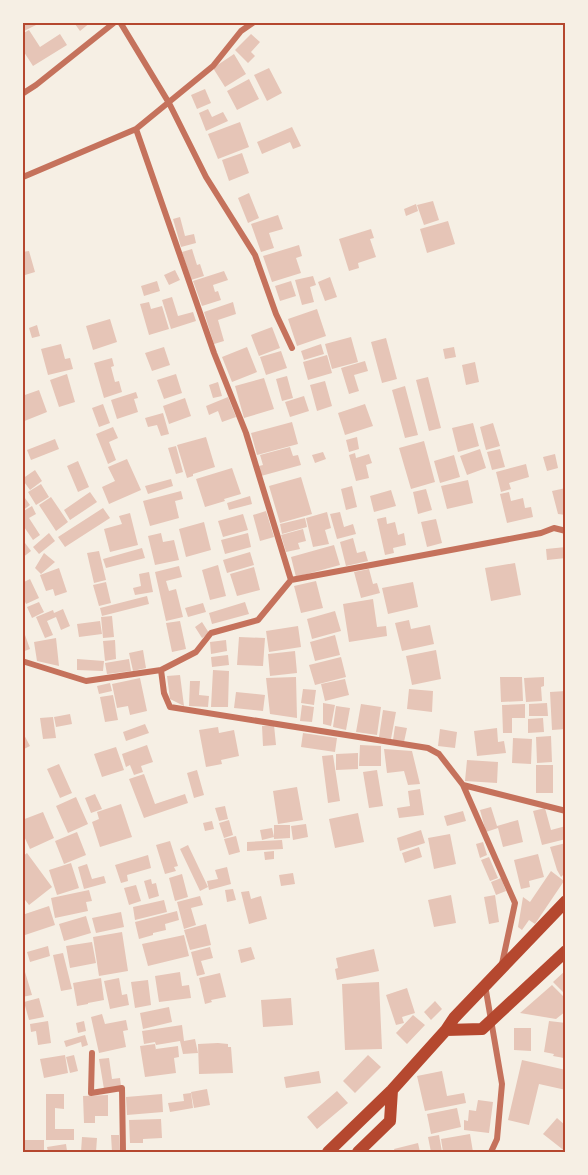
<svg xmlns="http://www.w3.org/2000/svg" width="588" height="1175" font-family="Karla,sans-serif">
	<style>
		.building { fill: #e6c5b7 }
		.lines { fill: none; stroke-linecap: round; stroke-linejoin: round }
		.minor { stroke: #c5725c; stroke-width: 6 }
		.secondary { stroke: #b5482f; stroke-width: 12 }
		.neatline { fill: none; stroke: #b5482f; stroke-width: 2 }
	</style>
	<rect width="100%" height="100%" fill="#f6efe4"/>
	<path class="building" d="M22,22H35L36,25L22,32Z
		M77,22H91L80,31L75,24Z
		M29,30L40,47L60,34L67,45L33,66L22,49V34Z
		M251,34L260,42L251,52L255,56L248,63L235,50Z
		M234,54L246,74L225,87L213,68Z
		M269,68L282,93L267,101L254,75Z
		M249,79L259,99L237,110L227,91Z
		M205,89L211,103L197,109L191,95Z
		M208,109L212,117L223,112L228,121L206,131L199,113Z
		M240,122L249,147L218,159L208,134Z
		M292,127L301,146L293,149L290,142L262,154L257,142Z
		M242,153L249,173L229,181L222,160Z
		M249,193L259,218L248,223L238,198Z
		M433,201L439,220L424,225L417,205Z
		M416,204L418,211L406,216L404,209Z
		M278,215L283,229L269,233L274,248L261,252L251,224Z
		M180,217L185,236L194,234L196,243L181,247L173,219Z
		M448,221L455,244L427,253L420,229Z
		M371,229L374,238L370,239L376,257L358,263L359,268L349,271L339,239Z
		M299,245L302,256L296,258L301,273L272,282L263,256Z
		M192,249L197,265L200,264L204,276L191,280L182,252Z
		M29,251L35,272L25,275L22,267V252Z
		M175,270L180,280L169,285L164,275Z
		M224,271L228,280L213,285L215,292L218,291L221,300L202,306L193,281Z
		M313,276L316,285L310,287L314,302L302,305L295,280Z
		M330,277L337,297L325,301L318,282Z
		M157,281L160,291L144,296L141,286Z
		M291,281L296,296L280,301L275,286Z
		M172,297L178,316L193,312L196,321L171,329L162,300Z
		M149,302L151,309L162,306L169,329L149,335L140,304Z
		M233,302L236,314L218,320L224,341L214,344L204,312Z
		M317,309L326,336L297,346L288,319Z
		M110,319L117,342L93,350L86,326Z
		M37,325L40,336L32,338L29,328Z
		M272,327L280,348L259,356L251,335Z
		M351,337L358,362L332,369L325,344Z
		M386,338L397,379L382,383L371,342Z
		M61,344L65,359L70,358L73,369L48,375L41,349Z
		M321,344L324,354L304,360L301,351Z
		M164,347L170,365L152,371L145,353Z
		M247,347L257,372L232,382L222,357Z
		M454,347L456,357L445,359L443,349Z
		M281,351L287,368L266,375L260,357Z
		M327,355L332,373L308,380L303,362Z
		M112,358L114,366L111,367L115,382L119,381L122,392L104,398L94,363Z
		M365,361L368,371L354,375L359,391L349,394L341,368Z
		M475,362L479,382L466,385L462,365Z
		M67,374L75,402L59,407L50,380Z
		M176,374L182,393L164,399L157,380Z
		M287,376L293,398L282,401L276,379Z
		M428,377L441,428L429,431L416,380Z
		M264,378L274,409L244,418L235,386Z
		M325,381L332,406L317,411L310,385Z
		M218,382L222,396L213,398L209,385Z
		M405,386L418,435L405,438L392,390Z
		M39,390L47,412L22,422V396Z
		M136,392L138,398L134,399L138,412L117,419L111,400Z
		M304,396L309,411L290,417L285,402Z
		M228,397L236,417L222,422L218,411L209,415L206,406Z
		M185,398L191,416L169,424L163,406Z
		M103,404L110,423L99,427L92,408Z
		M365,404L373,426L345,435L338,413Z
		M163,413L169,434L161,436L157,425L148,427L145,418Z
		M292,422L298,444L257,455L251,433Z
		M473,423L479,446L458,452L452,428Z
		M493,423L500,446L486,450L480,427Z
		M113,427L118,438L109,442L116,460L108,464L96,434Z
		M206,437L215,467L193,474V476L187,478L177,445Z
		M357,437L359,449L349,452L346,440Z
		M55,439L59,449L31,460L27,450Z
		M424,441L435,482L411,489L399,448Z
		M176,446L183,472L176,474L168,448Z
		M290,447L293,456L298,455L301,465L261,476L259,466L263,465L260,455Z
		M480,449L486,468L467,475L460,456Z
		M500,449L505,467L492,470L487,452Z
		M323,452L326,459L315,463L312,455Z
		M355,453L356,458L369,454L372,463L366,465L369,478L356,481L349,455Z
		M555,454L558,468L547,471L543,457Z
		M454,455L460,477L440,483L434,461Z
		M127,459L141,490L109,504L102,487L115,481L108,467Z
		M78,461L89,487L78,492L67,466Z
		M526,464L529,477L509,483L511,489L501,492L496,472Z
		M232,468L241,494L224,499L225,501L205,507L196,479Z
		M35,470L42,481L30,490L22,479Z
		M301,477L312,514L280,523L269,486Z
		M171,479L173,486L148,494L145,486Z
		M468,480L473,503L447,509L441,486Z
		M41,484L49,497L36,505L28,492Z
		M352,486L357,507L346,510L341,489Z
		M566,488V515L558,514L552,491Z
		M426,489L432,510L418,514L413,492Z
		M391,490L396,506L374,512L370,496Z
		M181,491L183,499L175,501L179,518L150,526L143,501Z
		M90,492L97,502L70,520L64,510Z
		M509,492L511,501L523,498L525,508L531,507L533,517L507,523L500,494Z
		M22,494L30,505L22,511Z
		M250,496L252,504L229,510L227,503Z
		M51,497L68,522L56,531L39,505Z
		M32,506L36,514L29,518L40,535L33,540L22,524V512Z
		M103,508L110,518L65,547L58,537Z
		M266,511L274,537L260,541L253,515Z
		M327,512L331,528L325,530L329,544L313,547L306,518Z
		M340,512L344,527L353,524L356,534L337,539L330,514Z
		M130,513L138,545L110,552L104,529L122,524L119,516Z
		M243,514L248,530L223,537L218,521Z
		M386,517L387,524L395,522L398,535L404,533L406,545L393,548L394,553L385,555L377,519Z
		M305,518L307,527L282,534L280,524Z
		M436,519L442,543L427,547L421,522Z
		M204,522L211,550L186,557L179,529Z
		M303,529L306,541L298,543L300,549L286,552L281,535Z
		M49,533L55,541L39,554L33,547Z
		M161,533L163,542L174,540L179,560L155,565L148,536Z
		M248,533L251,547L225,554L221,540Z
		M353,538L357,553L365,551L368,561L346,566L340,542Z
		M25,543L31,551L22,558V545Z
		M334,545L340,565L296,577L291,557Z
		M566,547V558L547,560L546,549Z
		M142,548L145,558L106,568L103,559Z
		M99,551L106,580L94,583L87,553Z
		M250,552L254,565L227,573L223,560Z
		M44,553L55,562L41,574L35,568Z
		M515,563L521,595L491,601L485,568Z
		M218,565L226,596L210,600L202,570Z
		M179,566L182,577L166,581L169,591L176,589L183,617L166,621L155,572Z
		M254,567L260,590L237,596L230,574Z
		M59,568L67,592L55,596L53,589L46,591L40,575Z
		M369,569L373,584L377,583L380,593L361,598L354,572Z
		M149,572L153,592L135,595L133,588L141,586L139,574Z
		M30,579L39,598L26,604L22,595V583Z
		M316,581L323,608L301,613L294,586Z
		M106,582L111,603L99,606L93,585Z
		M413,582L418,607L388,614L382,588Z
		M147,596L149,604L102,616L100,608Z
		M373,599L377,627L386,626L387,636L349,642L343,604Z
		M39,602L44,612L32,618L27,607Z
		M245,602L249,614L212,624L209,613Z
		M203,603L206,612L188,617L185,608Z
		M63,609L70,626L61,630L56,617L47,621L53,635L45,638L36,617L53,610L54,613Z
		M335,611L341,631L312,639L307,619Z
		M112,616L114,637L103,638L101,617Z
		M409,620L411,629L430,625L434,644L402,651L395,623Z
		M100,621L102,634L79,637L77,624Z
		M180,621L186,649L172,652L166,623Z
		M202,622L209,633L202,638L195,627Z
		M298,626L301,647L269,652L266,631Z
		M25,635L30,649L22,652V636Z
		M335,635L340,655L315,661L310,642Z
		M239,637L265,638L263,666L237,665Z
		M56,638L59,666L37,661L34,642Z
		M115,640L116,659L105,661L103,641Z
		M226,640L227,651L211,654L210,642Z
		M143,650L146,668L133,671L129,653Z
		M436,650L441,679L412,685L406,656Z
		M295,651L297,673L270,676L268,654Z
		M228,655L229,665L212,667L211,657Z
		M341,657L346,677L315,685L309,665Z
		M77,659L104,661L103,671L77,670Z
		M129,659L131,671L107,674L105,663Z
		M213,670L229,671L228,707H211Z
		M180,675L184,706L170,699L167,676Z
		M296,677L297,718L270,714L266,678Z
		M500,677H522L523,701L501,702Z
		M544,677V686L541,687L542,701L526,702L524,678Z
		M140,678L147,711L130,715L128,706L117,708L112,684Z
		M345,679L349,695L325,701L321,684Z
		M190,681H200L199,695L209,696L208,707L189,706Z
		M110,683L112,691L99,694L97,686Z
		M303,689L316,690L314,705L301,703Z
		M409,689L433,691L432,712L407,709Z
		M566,691V729L552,730L550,692Z
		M236,692L265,695L263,711L234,708Z
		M113,695L118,720L105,722L100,697Z
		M323,703L335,705L331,726L323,724Z
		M547,703L548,716H529V704Z
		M361,704L381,707L377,735L356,732Z
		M525,704V718H512V733H503L502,705Z
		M302,705L314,707L312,722L300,721Z
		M336,706L350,708L346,730L333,727Z
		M383,710L396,712L391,739L379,737Z
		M70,714L72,724L56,727L54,717Z
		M53,717L56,738L43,739L40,718Z
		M543,718L544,732L528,733V719Z
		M145,724L149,733L126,741L123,732Z
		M274,725L276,745L263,746L262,726Z
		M395,726L407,728L404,742L393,740Z
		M218,727L219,733L234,730L239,756L221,760L222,764L206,767L199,730Z
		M497,728L498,742L504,741L506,753L477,756L474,731Z
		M440,729L457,732L455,748L438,746Z
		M22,731L30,746L22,750Z
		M303,733L337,738L335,752L301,747Z
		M551,736L552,762L537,763L536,737Z
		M513,738L532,739L531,764L512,763Z
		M147,745L153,762L141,766L143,772L134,775L130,765L126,767L122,754Z
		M360,745L381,746V766H359Z
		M116,747L124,770L102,777L94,754Z
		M384,749L412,751L420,784L408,785L404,771L387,773Z
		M358,753V769L336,770V754Z
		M333,755L340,801L328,803L322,756Z
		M467,760L498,762L497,783L465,781Z
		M59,764L72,793L60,798L47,769Z
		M536,765H553V793H536Z
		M197,770L204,795L194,798L187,773Z
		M377,770L383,806L369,808L363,772Z
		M144,774L155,804L185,794L188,803L144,818L129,779Z
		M297,787L303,820L278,824L273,791Z
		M420,789L424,815L399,818L397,808L410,806L408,791Z
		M95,794L102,809L91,813L85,798Z
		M76,797L88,824L68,833L56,806Z
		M121,804L132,837L100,847L92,822L99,819L97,812Z
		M225,806L228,819L219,821L215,808Z
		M491,807L497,826L518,820L523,842L503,847L498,828L486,832L480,810Z
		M545,808L551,830L566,826V839L542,845L533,811Z
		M463,811L466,821L447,826L444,816Z
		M43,812L54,838L30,849L22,832V820Z
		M358,813L364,842L335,848L329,819Z
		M229,820L233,835L224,838L219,823Z
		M212,821L214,829L205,831L203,823Z
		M306,824L308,837L293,840L291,826Z
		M274,825H290V838L274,839Z
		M272,828L274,837L262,840L260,830Z
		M421,830L425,843L400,851L397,838Z
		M77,832L86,855L64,864L55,841Z
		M450,834L456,864L434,869L428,838Z
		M236,836L240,852L229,855L224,839Z
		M282,840L283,849L247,851V842Z
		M170,841L178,866L174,867L176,871L165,874L156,845Z
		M483,842L487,855L480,858L476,844Z
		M566,843V872L561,877L557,870L550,847Z
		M188,845L208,887L200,891L180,849Z
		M419,847L422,857L405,863L402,853Z
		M274,851V859L265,860L264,852Z
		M27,853L52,887L29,905L22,896V857Z
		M538,854L544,877L529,881L530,887L521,889L514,860Z
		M148,855L151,868L127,875L128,881L121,883L115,865Z
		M489,857L498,878L490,881L481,860Z
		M71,863L79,888L57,895L49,870Z
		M87,864L92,879L104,876L106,883L84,889L78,867Z
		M227,867L231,884L209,890L207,881L218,879L215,870Z
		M551,871L564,881L535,924L529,920L522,930L518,927L523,897L530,902Z
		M293,873L295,884L281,886L279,875Z
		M182,874L188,897L175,901L169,878Z
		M501,878L506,891L496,895L491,882Z
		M151,879L152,884L156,883L159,896L149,899L144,881Z
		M136,885L141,901L129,905L124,888Z
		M233,889L236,900L227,902L225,890Z
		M89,890L92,901L86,902L88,911L55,918L51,898Z
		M249,891L251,899L261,896L267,919L249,924L241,892Z
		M451,895L456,923L434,927L428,900Z
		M495,895L499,922L489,924L484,897Z
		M200,896L203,905L191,908L196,925L184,929L177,902Z
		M164,900L167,912L135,920L133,907Z
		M49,906L55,925L22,936V915Z
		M177,911L179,920L165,924L166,930L153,933V935L139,939L135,922Z
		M121,912L124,927L96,933L92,918Z
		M86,916L91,933L64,941L59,924Z
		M206,924L211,945L190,950L184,930Z
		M122,932L128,971L99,976L93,937Z
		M184,935L189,956L148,966L142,944Z
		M92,942L96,963L70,968L66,946Z
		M48,946L50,956L30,962L27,952Z
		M210,947L213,958L201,961L205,974L197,976L191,952Z
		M251,947L255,959L241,963L238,950Z
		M374,949L379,971L337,980L335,969L338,968L336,958Z
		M63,953L72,989L61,991L53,955Z
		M22,962L32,995L22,997Z
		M566,970V995L553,982Z
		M180,972L182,986L189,985L191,998L159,1002L155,976Z
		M220,973L226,997L211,1000L212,1002L205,1004L199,978Z
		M101,978L104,1000L88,1003V1004L77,1006L73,983Z
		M119,978L122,995L127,994L129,1005L110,1009L104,981Z
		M148,980L151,1005L135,1008L131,982Z
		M379,982L382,1049L345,1050L342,984Z
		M552,985L566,999V1011L556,1019L520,1013Z
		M407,988L415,1013L402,1017L404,1023L396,1025L386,995Z
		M39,998L44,1017L29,1020L24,1002Z
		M291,998L293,1025L263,1027L261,1000Z
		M435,1001L442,1009L431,1020L424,1012Z
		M169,1007L172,1022L143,1029L140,1013Z
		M102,1014L105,1024L126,1020L128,1030L123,1031L126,1047L99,1053L91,1017Z
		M413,1015L425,1025L407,1044L396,1033Z
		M48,1021L51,1043L38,1045L36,1031L31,1032L30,1024Z
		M84,1021L86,1031L78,1033L76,1023Z
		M549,1021L566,1023V1055L564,1058L553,1056L554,1054L544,1052Z
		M182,1025L184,1041L195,1039L198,1053L183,1054L180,1041L156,1045L155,1042L144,1044L142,1031Z
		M514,1028H531V1051L514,1050Z
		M85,1035L88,1045L82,1047L81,1042L66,1047L64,1041Z
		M218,1043L228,1044V1047H231L233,1073L199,1074L198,1044Z
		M155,1044L156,1050V1049L178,1046L179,1057L174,1058L176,1073L145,1077L140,1046Z
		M65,1055L68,1073L44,1078L40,1059Z
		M74,1055L78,1071L70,1073L66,1057Z
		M368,1055L381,1067L355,1093L343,1081Z
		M109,1058L112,1079L120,1078L121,1086L104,1089L99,1059Z
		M522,1060L566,1070V1090L539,1084L529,1125L508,1120Z
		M319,1071L321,1083L286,1088L284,1077Z
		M442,1071L447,1096L464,1093L466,1103L425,1111L417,1076Z
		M207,1089L210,1105L194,1108L191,1092Z
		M337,1091L348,1103L317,1129L307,1117Z
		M191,1093L193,1108L170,1112L168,1103L184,1101L183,1094Z
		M46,1094H64V1109L55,1108V1129H74V1140H46Z
		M162,1094L163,1112L127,1115L126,1097Z
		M108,1095V1116H95V1123H84L83,1096Z
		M478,1100L493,1102L489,1133L464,1130V1120L468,1121L469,1110L476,1111Z
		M457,1108L461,1127L431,1134L427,1114Z
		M557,1118L566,1126V1152L543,1134Z
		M161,1119L162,1138L143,1139V1143H130L129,1120Z
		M470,1134L473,1152H443L441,1139Z
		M111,1135H119L120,1152H112Z
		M439,1135L442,1152H431L428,1137Z
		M82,1137L97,1138L96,1152H81Z
		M22,1140H44V1150H29V1152H22Z
		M418,1143L420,1152H395L394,1149Z
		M66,1144L67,1151L48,1152L47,1147Z"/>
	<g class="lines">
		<path class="minor" d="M120,22L169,103L206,177L255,255L276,314L292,348
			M22,94L36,85L115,22
			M136,129L214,353L246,433L291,580
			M23,177L136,129L213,66L241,31L254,22
			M22,661L86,681L161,670L196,652L211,633L258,620L291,580L541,533L554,528L566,531
			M161,670L164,693L170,707L428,748L439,754L463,785L515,903L502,964
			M463,785L566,811
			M485,985L502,1084L497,1139L491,1152
			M92,1053L91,1093L122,1088L123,1152"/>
		<path class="secondary" d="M446,1030L482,1029L566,951
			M328,1152L392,1090L446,1030L454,1018L566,901
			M358,1152L390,1121L392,1090"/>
	</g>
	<rect width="588" height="1175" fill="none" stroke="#f6efe4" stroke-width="48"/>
	<rect x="24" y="24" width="540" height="1127" class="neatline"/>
</svg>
